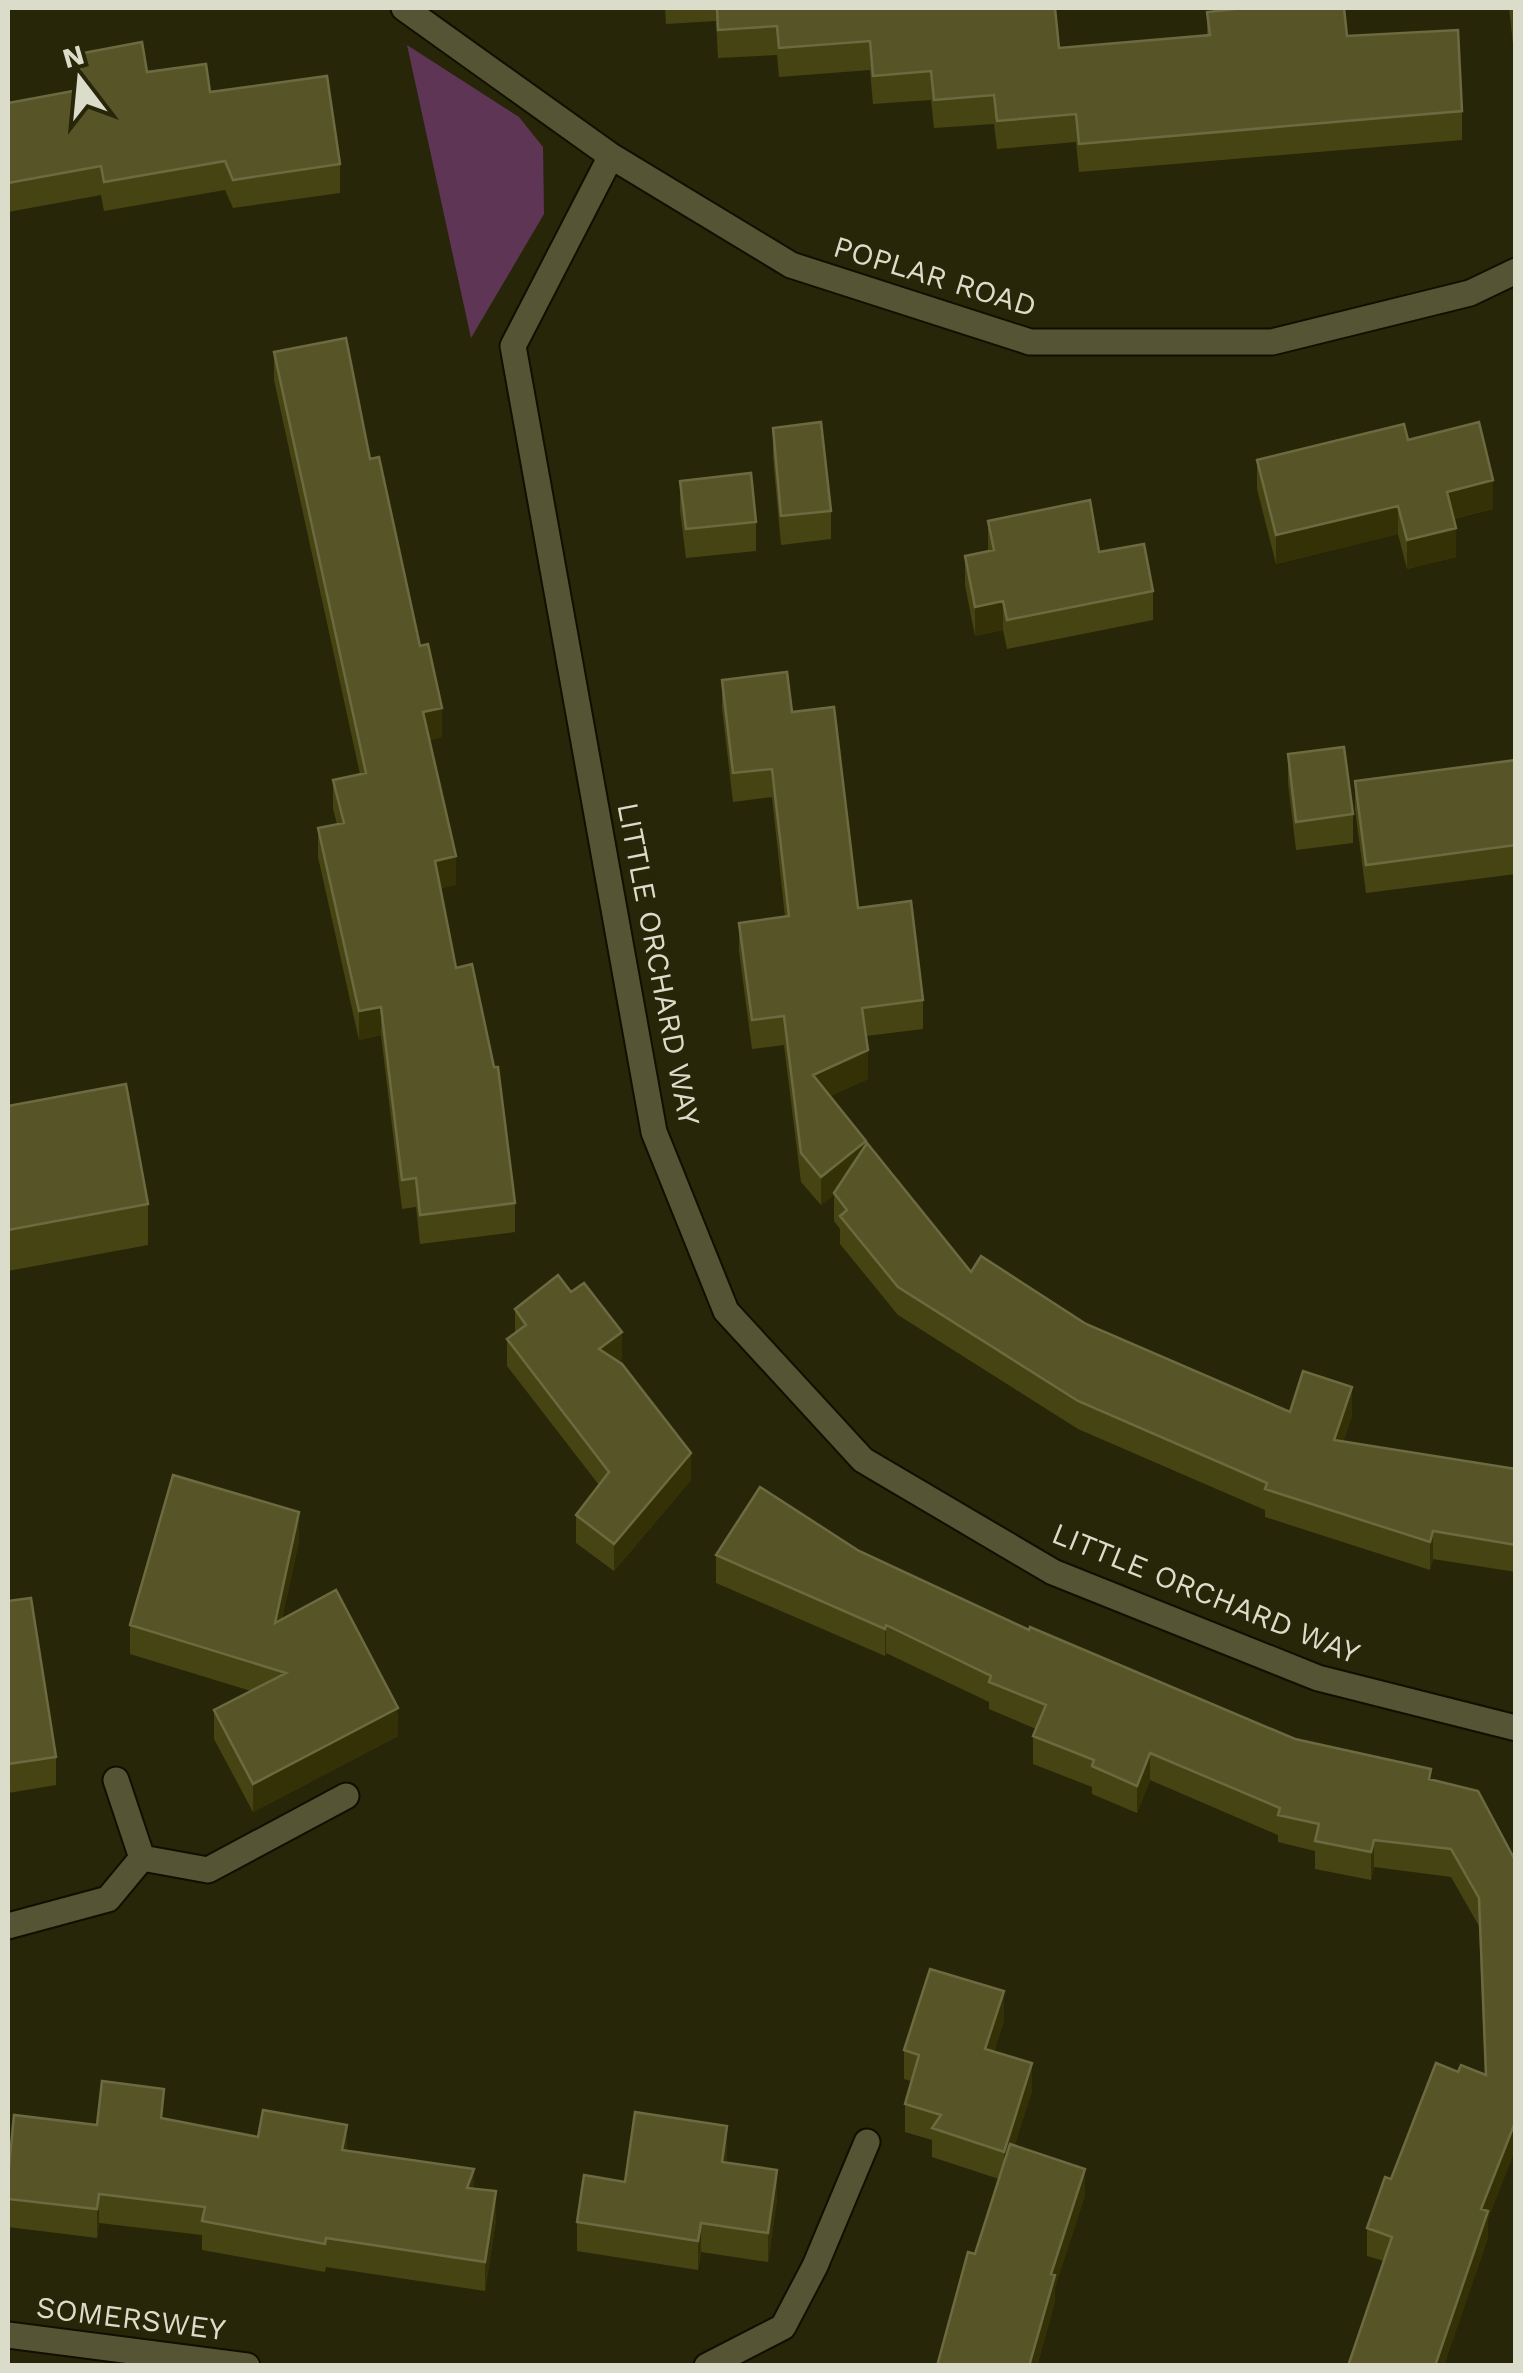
<svg xmlns="http://www.w3.org/2000/svg" width="1523" height="2373" font-family="'Work Sans',sans-serif">
	<style>
		.green { fill: #5e3555 }
		.lines { fill: none; stroke-linecap: round; stroke-linejoin: round }
		.service-casing { stroke: #110f00; stroke-width: 29 }
		.minor-casing { stroke: #110f00; stroke-width: 29 }
		.service { stroke: #555435; stroke-width: 25 }
		.minor { stroke: #555435; stroke-width: 25 }
		.wall { fill: #474413 }
		.shaded-wall { fill: #343106 }
		.building { fill: #575527; stroke: #6c6a40; stroke-width: 2.5 }
		.labels { text-anchor: middle; dominant-baseline: central; stroke-width: 10; stroke-linejoin: round; paint-order: stroke }
		.street-label { font-size: 30px; fill: #dcdccb; stroke: #282608 }
	</style>
	<rect width="100%" height="100%" fill="#282608"/>
	<path class="green" d="M407,45L519,117L543,147L544,214L471,338Z"/>
	<g class="lines">
		<defs>
			<path id="service" d="M142,1858L208,1870L346,1796
				M8,1926L108,1899L142,1858L116,1780"/>
			<path id="minor" d="M404,8L611,156L791,265L1030,342H1272L1470,293L1516,271
				M611,156L513,346L654,1132L726,1311L863,1460L1053,1572L1318,1678L1516,1728
				M8,2335L247,2366
				M707,2366L783,2327L815,2266L867,2142"/>
		</defs>
		<use href="#service" class="service-casing"/>
		<use href="#minor" class="minor-casing"/>
		<use href="#service" class="service"/>
		<use href="#minor" class="minor"/>
	</g>
	<path class="wall" d="M665,8H1055L1059,48L1207,35V12L1347,36L1462,111V140L1079,172L1076,142L997,149L994,124L934,128L931,100L873,104L870,70L779,77L777,55L718,58L716,21L666,24Z
		M1509,8H1516V43L1513,44Z
		M78,54L147,72L210,92L340,164V193L233,208L225,190L104,211L101,195L8,212V103L80,90Z
		M274,352L370,459L420,646L442,737L429,740L456,885L440,888L456,968L515,1203V1232L420,1244L416,1207L402,1209L381,1035L359,1040L318,857V828L337,824L333,809V780L360,774L274,380Z
		M773,428L831,511V539L781,545L773,457Z
		M1408,440L1493,509L1453,519L1456,557L1407,569L1398,534L1276,564L1257,489V460Z
		M680,481L756,522V551L686,558L680,510Z
		M988,521L1099,552L1153,591V620L1007,649L1003,630L975,636L965,585V556L988,551Z
		M722,680L792,712L858,908L923,1000V1029L866,1036L868,1079L830,1096L866,1144L971,1272L1086,1324L1290,1412L1352,1415L1343,1442L1516,1469V1572L1433,1559L1430,1570L1265,1517V1510L1078,1429L898,1315L840,1244V1229L834,1221V1195L821,1205L801,1182L784,1045L752,1049L739,951V923L785,917L772,797L733,802L722,708Z
		M1288,754L1353,814V843L1296,850L1288,783Z
		M1516,760V874L1366,893L1355,809V781Z
		M8,1106L148,1204V1245L8,1271Z
		M515,1309L622,1359L618,1362L691,1480L614,1571L576,1543V1515L599,1485L507,1366V1339L515,1333Z
		M299,1541L282,1619L398,1736L253,1812L214,1739V1710L251,1691L130,1654V1625Z
		M859,1551L1029,1630L1295,1739L1431,1780L1516,1862L1488,2220V2239L1384,2261L1367,2256V2228L1391,2179L1458,2072L1485,2074L1479,1926L1451,1877L1374,1867L1371,1880L1315,1869V1851L1278,1842V1835L1150,1780L1137,1813L1092,1794V1787L1033,1764V1736L1036,1729L989,1709V1702L886,1653L885,1656L716,1583V1555Z
		M8,1601L56,1757V1785L8,1793Z
		M1004,2020L994,2051L1032,2091L1014,2146L1085,2195L1055,2287V2301L1037,2366H937L999,2179L932,2157V2140L905,2132V2104L911,2081L904,2079V2050Z
		M164,2118L258,2137L347,2151L474,2189L496,2220L485,2291L326,2267L325,2272L202,2250V2235L99,2223L97,2238L8,2227V2178L97,2125Z
		M727,2155L726,2163L777,2199L768,2262L701,2252L698,2270L577,2251V2222L625,2182Z"/>
	<path class="shaded-wall" d="M1493,480V509L1447,520V492Z
		M1398,506V534L1276,564V535Z
		M1456,528V557L1407,569V540Z
		M1003,601V630L975,636V607Z
		M442,708V737L423,741V712Z
		M456,856V885L435,890V861Z
		M381,1007V1035L359,1040V1011Z
		M868,1050V1079L813,1104V1075Z
		M866,1141V1170L821,1205V1177Z
		M622,1332V1359L599,1376V1349Z
		M1352,1387V1415L1334,1468V1440Z
		M691,1453V1480L614,1571V1544Z
		M299,1512V1541L275,1652V1623Z
		M1433,1531V1559L1430,1570V1542Z
		M886,1625V1653L885,1656V1629Z
		M398,1708V1736L253,1812V1784Z
		M1150,1753V1780L1137,1813V1786Z
		M1374,1840V1867L1371,1880V1852Z
		M1004,1991V2020L985,2078V2049Z
		M1032,2063V2091L1004,2180V2152Z
		M1516,2120V2148L1488,2220V2239L1444,2366H1435L1481,2209Z
		M347,2125V2154L342,2150Z
		M727,2126V2155L722,2191V2162Z
		M474,2169V2198L467,2188Z
		M1085,2169V2195L1055,2287V2301L1037,2366H1029L1051,2274Z
		M777,2170V2199L768,2262V2233Z
		M496,2191V2220L485,2291V2262Z
		M99,2194V2223L97,2238V2209Z
		M701,2223V2252L698,2270V2241Z"/>
	<path class="building" d="M717,8H1055L1059,48L1210,35L1207,12L1245,8H1344L1347,36L1458,30L1462,111L1079,144L1076,114L997,121L994,95L934,100L931,71L873,76L870,41L779,48L777,26L718,30Z
		M142,42L147,72L206,64L210,92L327,76L340,164L233,180L225,161L104,182L101,166L8,183V103L84,89L78,54Z
		M346,338L370,459L379,457L420,646L428,644L442,708L423,712L456,856L435,861L456,968L472,964L494,1067H498L515,1203L420,1215L416,1178L402,1180L381,1007L359,1011L318,828L344,823L333,780L366,773L274,352Z
		M821,422L831,511L781,516L773,428Z
		M1479,422L1493,480L1447,492L1456,528L1407,540L1398,506L1276,535L1257,460L1404,424L1408,440Z
		M751,473L756,522L686,529L680,481Z
		M1090,500L1099,552L1144,544L1153,591L1007,620L1003,601L975,607L965,556L994,550L988,521Z
		M787,672L792,712L834,707L858,908L911,901L923,1000L862,1008L868,1050L813,1075L866,1141L821,1177L801,1153L784,1016L752,1020L739,923L789,916L772,769L733,773L722,680Z
		M1344,747L1353,814L1296,822L1288,754Z
		M1516,760V845L1366,865L1355,781Z
		M126,1084L148,1204L8,1230V1106Z
		M867,1143L971,1272L981,1256L1086,1324L1290,1412L1303,1371L1352,1387L1334,1440L1516,1469V1545L1433,1531L1430,1542L1265,1489L1267,1483L1078,1401L898,1287L840,1216L847,1210L834,1193Z
		M558,1275L571,1292L584,1283L622,1332L599,1349L622,1364L691,1453L614,1544L576,1515L609,1472L507,1339L526,1325L515,1309Z
		M173,1475L299,1512L275,1623L336,1590L398,1708L253,1784L214,1710L286,1673L130,1625Z
		M760,1487L859,1551L1029,1630L1030,1627L1295,1739L1431,1769L1429,1779L1478,1791L1516,1862V2120L1481,2209L1488,2211L1435,2366H1348L1392,2237L1367,2228L1385,2177L1391,2179L1436,2063L1458,2072L1461,2065L1486,2075L1479,1898L1451,1849L1374,1840L1371,1852L1315,1841L1319,1824L1278,1815L1280,1808L1150,1753L1137,1786L1092,1766L1094,1760L1033,1736L1046,1705L989,1682L991,1676L886,1625L885,1629L716,1555Z
		M31,1598L56,1757L8,1764V1601Z
		M930,1969L1004,1991L985,2049L1032,2063L1004,2152L932,2128L941,2115L905,2104L919,2055L904,2050Z
		M102,2081L164,2089L161,2118L258,2137L263,2110L347,2125L342,2150L474,2169L467,2188L496,2191L485,2262L326,2238L325,2244L202,2221L205,2207L99,2194L97,2209L8,2199V2178L14,2115L97,2125Z
		M635,2112L727,2126L722,2162L777,2170L768,2233L701,2223L698,2241L577,2222L584,2175L625,2182Z
		M1010,2144L1085,2169L1051,2274L1055,2275L1029,2366H937L968,2252L975,2254Z"/>
	<g class="labels">
		<g class="street-label">
			<text transform="translate(935 276) rotate(17)">POPLAR ROAD</text>
			<text transform="translate(659 964) rotate(79)">LITTLE ORCHARD WAY</text>
			<text transform="translate(1206 1593) rotate(22)">LITTLE ORCHARD WAY</text>
			<text transform="translate(131 2318) rotate(7)">SOMERSWEY</text>
		</g>
	</g>
	<rect width="1523" height="2373" fill="none" stroke="#dcdccb" stroke-width="20"/>
	<g transform="translate(80 80) rotate(344)" stroke="#282608" stroke-width="8" paint-order="stroke">
	<path d="M0-8L18 38L0 25L-18 38Z" fill="#dcdccb"/>
	<text y="-15" font-size="28" font-weight="bold" text-anchor="middle" fill="#dcdccb">N</text>
	</g>
</svg>
